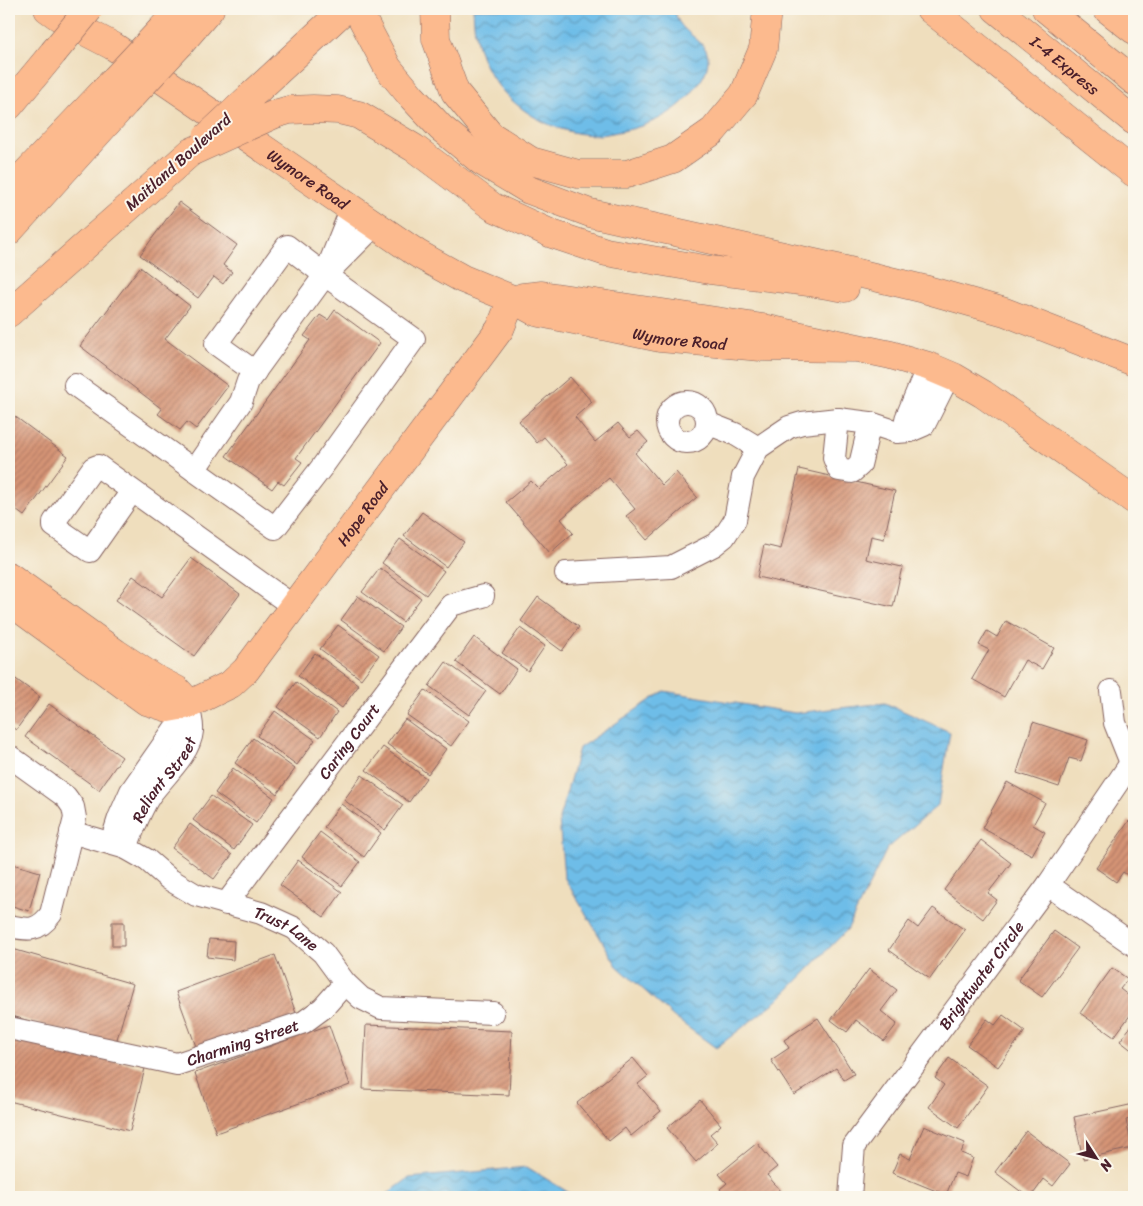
<svg xmlns="http://www.w3.org/2000/svg" width="1143" height="1206" font-family="Sriracha,sans-serif">
	<style>
		.water { fill: url(#water-waves); stroke: #5c6e8a }
		.building { fill: url(#building-hatch) }
		.lines { fill: none; stroke-linecap: round; stroke-linejoin: round }
		.minor-casing { stroke: #84625e; stroke-width: 24 }
		.major-casing { stroke: #84625e; stroke-width: 29 }
		.highway-casing { stroke: #84625e; stroke-width: 29 }
		.minor { stroke: #fff; stroke-width: 22 }
		.major { stroke: #fcba8e; stroke-width: 28 }
		.highway { stroke: #fcba8e; stroke-width: 28 }
		.highway-bridge-casing { stroke: #84625e; stroke-width: 29; stroke-linecap: butt }
		.highway-bridge { stroke: #fcba8e; stroke-width: 28 }
		.labels { text-anchor: middle; dominant-baseline: central; stroke-width: 4; stroke-linejoin: round; paint-order: stroke }
		.street-label { font-size: 16px; fill: #4a1f2b; stroke: #fbf7ec }
	</style>
	<defs>
		<pattern id="water-waves" width="16" height="10" patternUnits="userSpaceOnUse" patternTransform="scale(1.25)"><rect width="16" height="10" fill="#6ebde8"/><path d="M0 5q4-4 8 0t8 0" fill="none" stroke="#5c99bc"/></pattern>
		<pattern id="building-hatch" width="6" height="6" patternUnits="userSpaceOnUse" patternTransform="scale(1.25)"><rect width="6" height="6" fill="#d59476"/><path d="M-1 1l2-2M0 6l6-6M5 7l2-2" fill="none" stroke="#af7861"/></pattern>
	</defs>
	<rect width="100%" height="100%" fill="#fbf7ec"/>
	<filter id="ink" filterUnits="userSpaceOnUse"><feTurbulence type="fractalNoise" baseFrequency=".02" numOctaves="2"/><feDisplacementMap in="SourceGraphic" scale="10" xChannelSelector="R" yChannelSelector="G"/><feConvolveMatrix kernelMatrix="1 2 1 2 8 2 1 2 1" color-interpolation-filters="sRGB"/></filter>
	<filter id="wash" filterUnits="userSpaceOnUse"><feTurbulence type="fractalNoise" baseFrequency=".0096" numOctaves="4" result="noise"/><feDisplacementMap in="SourceGraphic" scale="20" xChannelSelector="R" yChannelSelector="G"/><feGaussianBlur stdDeviation="1.12" result="paint"/><feColorMatrix in="noise" values="0 0 0 0 0 0 0 0 0 0 0 0 0 0 0 0 0 1.4 0 .05"/><feComposite in="paint" operator="in"/></filter>
	<g filter="url(#wash)">
		<rect width="100%" height="100%" fill="#efdebd"/>
		<path class="water" d="M473,9H675C676,34 710,39 708,60C708,74 697,86 689,96C672,115 647,126 623,131C615,132 606,135 597,135C546,135 491,97 478,46C474,34 474,21 473,9Z
			M664,691L795,713L885,703L950,732L938,805L887,849L847,930L778,1000L716,1048L675,1018L617,966L564,877L559,819L579,748Z
			M527,1167L576,1197H383L409,1178Z"/>
		<g id="blocks">
			<path class="building" d="M179,202L237,245L223,265L232,272L223,284L214,277L198,298L140,255Z
				M140,267L190,306L165,339L228,386L196,429L187,422L180,430L158,414L162,409L80,346Z
				M335,310L380,343L296,458L302,462L284,485L278,481L272,489L226,456L310,340L304,336L320,315L328,320Z
				M570,377L592,402L575,417L595,442L618,423L630,437L638,431L648,442L635,453L662,485L676,472L697,497L647,540L626,516L635,509L609,478L561,519L573,533L550,553L506,502L531,481L539,489L568,464L544,437L537,443L519,421Z
				M9,412L68,456L24,516L9,505Z
				M799,469L895,491L884,539L871,536L866,559L902,567L893,607L757,577L764,545L781,549Z
				M422,512L464,542L446,567L404,536Z
				M400,539L444,571L426,595L382,563Z
				M191,558L240,594L194,656L116,600L133,576L162,597Z
				M380,568L421,598L403,622L362,592Z
				M358,596L401,627L384,651L341,620Z
				M538,597L579,627L562,651L521,621Z
				M1006,621L1054,648L1042,669L1025,660L1004,697L972,679L989,650L979,645L987,631L997,637Z
				M338,625L379,655L361,679L320,649Z
				M520,628L545,646L528,671L502,653Z
				M474,637L517,669L500,694L456,662Z
				M315,653L359,685L342,708L298,676Z
				M446,662L486,691L469,715L429,686Z
				M9,674L40,697L16,730L9,725Z
				M296,682L337,712L320,737L278,707Z
				M425,690L469,721L451,746L407,715Z
				M49,704L122,757L99,790L25,737Z
				M275,711L315,740L297,765L257,736Z
				M405,719L446,749L428,774L387,744Z
				M1033,722L1088,740L1081,761L1069,758L1059,787L1017,773Z
				M253,738L295,769L277,794L235,763Z
				M383,747L426,778L409,802L366,770Z
				M233,768L274,798L256,823L215,793Z
				M362,775L403,805L385,830L344,800Z
				M1007,782L1045,803L1033,825L1045,832L1032,855L982,828Z
				M211,796L252,825L234,850L193,820Z
				M341,804L381,833L364,857L324,827Z
				M1129,821L1134,825V880L1123,872L1116,882L1096,868Z
				M190,824L232,855L214,879L172,848Z
				M320,832L360,862L342,886L302,857Z
				M981,840L1011,863L988,893L997,900L983,919L944,890Z
				M298,860L342,892L324,917L280,885Z
				M9,863L40,872L29,911L9,905Z
				M933,908L965,930L930,979L889,950L909,921L918,928Z
				M112,922H124V946H112Z
				M1054,931L1078,948L1042,997L1018,980Z
				M209,939L234,941L233,960L207,957Z
				M9,948L133,984L115,1046L9,1015Z
				M275,955L297,1016L198,1052L176,992Z
				M1112,968L1128,979L1120,989L1134,1000V1010L1114,1037L1080,1013Z
				M869,969L897,990L881,1011L897,1024L884,1041L856,1020L847,1032L831,1020Z
				M1003,1015L1025,1031L998,1067L967,1045L987,1019L995,1025Z
				M818,1018L854,1074L844,1080L836,1068L794,1095L771,1060L789,1048L784,1040Z
				M1134,1022V1052L1120,1041Z
				M329,1025L350,1085L216,1133L195,1073Z
				M366,1025L512,1031L509,1095L363,1089Z
				M9,1035L145,1068L130,1131L9,1101Z
				M633,1058L648,1076L638,1084L661,1111L631,1136L625,1128L609,1141L577,1103Z
				M949,1058L988,1086L958,1128L929,1107L944,1085L935,1078Z
				M700,1100L721,1125L710,1134L718,1143L696,1162L667,1128Z
				M1134,1104V1118L1126,1120L1132,1148L1083,1159L1074,1117Z
				M924,1126L965,1143L961,1153L973,1158L966,1177L955,1173L946,1195L892,1173L900,1154L910,1159Z
				M1026,1131L1070,1164L1053,1186L1044,1179L1031,1197H1028L995,1172Z
				M757,1143L777,1167L767,1175L781,1191L774,1197H726L720,1189L727,1183L719,1174Z"/>
		</g>
	</g>
	<g filter="url(#ink)">
		<use href="#blocks" fill-opacity="0" stroke="#84625e" stroke-width="1"/>
		<g class="lines">
			<defs>
				<g id="minor">
					<path d="M928,366L906,419L910,431L924,425L949,375"/>
					<path d="M255,372L216,344L287,246L325,275"/>
					<path d="M75,385L275,528L322,467L414,339L325,275L374,226"/>
					<circle cx="687" cy="422" r="20"/>
					<path d="M838,419L834,458L839,470L852,472L860,465L870,423"/>
					<path d="M707,423L735,434L758,448"/>
					<path d="M194,470L241,402L248,381L325,275L351,210"/>
					<path d="M132,491L90,551L54,526V522L93,468L98,466L293,606"/>
					<path d="M566,573L671,567L714,545L724,537L735,520L743,477L758,448L789,427L802,423L838,419L870,423L897,432L910,431"/>
					<path d="M1111,691L1115,723L1131,763"/>
					<path d="M9,756L66,797L73,807L75,818L51,914C38,932 28,930 9,926"/>
					<path id="s1" d="M71,832L126,848L147,860L169,879L196,895L261,913L294,928L323,953L345,983L361,998L381,1008L493,1013"/>
					<path d="M111,843L119,818L131,791L189,708"/>
					<path id="s2" d="M126,848C133,830 139,812 150,795C163,777 190,754 192,731C193,721 188,713 190,704"/>
					<path d="M1048,885L1134,945"/>
					<path id="s3" d="M226,904L451,605L483,596"/>
					<path id="s4" d="M9,1028L177,1064L304,1022L323,1008L345,983"/>
					<path id="s5" d="M850,1197L854,1146L1048,885L1131,763L1134,761"/>
				</g>
				<g id="major">
					<path id="s6" d="M48,9L65,21L113,46L418,254L463,279L512,299L536,312L660,338L761,347L853,348"/>
					<path d="M523,297L542,295L763,328L891,355L928,366L954,377L983,394L1134,500"/>
					<path d="M9,576L116,653L154,678L177,690L190,704"/>
					<path id="s7" d="M9,601L146,701L168,708L190,704L231,684L246,670L500,329L512,299"/>
				</g>
				<g id="highway">
					<path d="M357,9L388,68L412,97L441,128L481,161L529,190L590,213L837,268L924,289L1005,312L1134,362"/>
					<path d="M435,9L436,39L455,92L490,135L531,161L578,174H627L673,159L713,131L744,94L763,49L767,9"/>
					<path d="M930,9L1134,173"/>
					<path id="s8" d="M996,9L1134,121"/>
					<path d="M1046,9L1134,81"/>
					<path d="M1107,9L1134,30"/>
					<path d="M161,30L180,9"/>
					<path d="M180,44L210,9"/>
					<path d="M251,96L345,9"/>
					<path d="M9,106L53,53"/>
					<path d="M275,114L289,110L313,109L338,110L359,115L414,148L493,207L552,234L606,252L710,270L809,282L845,288"/>
					<path d="M9,191L106,89"/>
					<path d="M9,231L125,103"/>
					<path d="M9,313L191,152"/>
				</g>
			</defs>
			<use href="#minor" class="minor-casing"/>
			<use href="#major" class="major-casing"/>
			<use href="#highway" class="highway-casing"/>
			<use href="#minor" class="minor"/>
			<use href="#major" class="major"/>
			<use href="#highway" class="highway"/>
			<defs>
				<path id="highway-bridge" d="M53,53L89,9
					M106,89L161,30
					M125,103L180,44
					M207,137L251,96
					M191,152L275,114"/>
			</defs>
			<use href="#highway-bridge" class="highway-bridge-casing"/>
			<use href="#highway-bridge" class="highway-bridge"/>
		</g>
	</g>
	<g class="labels">
		<g class="street-label">
			<text stroke="none"><textPath href="#s8" startOffset="89">I-4 Express</textPath></text>
			<text transform="translate(178 162) rotate(-42)">Maitland Boulevard</text>
			<text stroke="none"><textPath href="#s6" startOffset="311">Wymore Road</textPath></text>
			<text stroke="none"><textPath href="#s6" startOffset="722">Wymore Road</textPath></text>
			<text stroke="none"><textPath href="#s7" startOffset="476">Hope Road</textPath></text>
			<text stroke="none"><textPath href="#s3" startOffset="204">Caring Court</textPath></text>
			<text stroke="none"><textPath href="#s2" startOffset="79">Reliant Street</textPath></text>
			<text stroke="none"><textPath href="#s1" startOffset="239">Trust Lane</textPath></text>
			<text stroke="none"><textPath href="#s5" startOffset="264">Brightwater Circle</textPath></text>
			<text stroke="none"><textPath href="#s4" startOffset="241">Charming Street</textPath></text>
		</g>
	</g>
	<rect width="1143" height="1206" fill="none" stroke="#fbf7ec" stroke-width="30"/>
	<g transform="translate(1096 1158) rotate(126)" stroke="#fbf7ec" stroke-width="4" paint-order="stroke">
	<path d="M0-4L9 19L0 12L-9 19Z" fill="#4a1f2b"/>
	<text y="-8" font-size="14" font-weight="bold" text-anchor="middle" fill="#4a1f2b">N</text>
	</g>
</svg>
